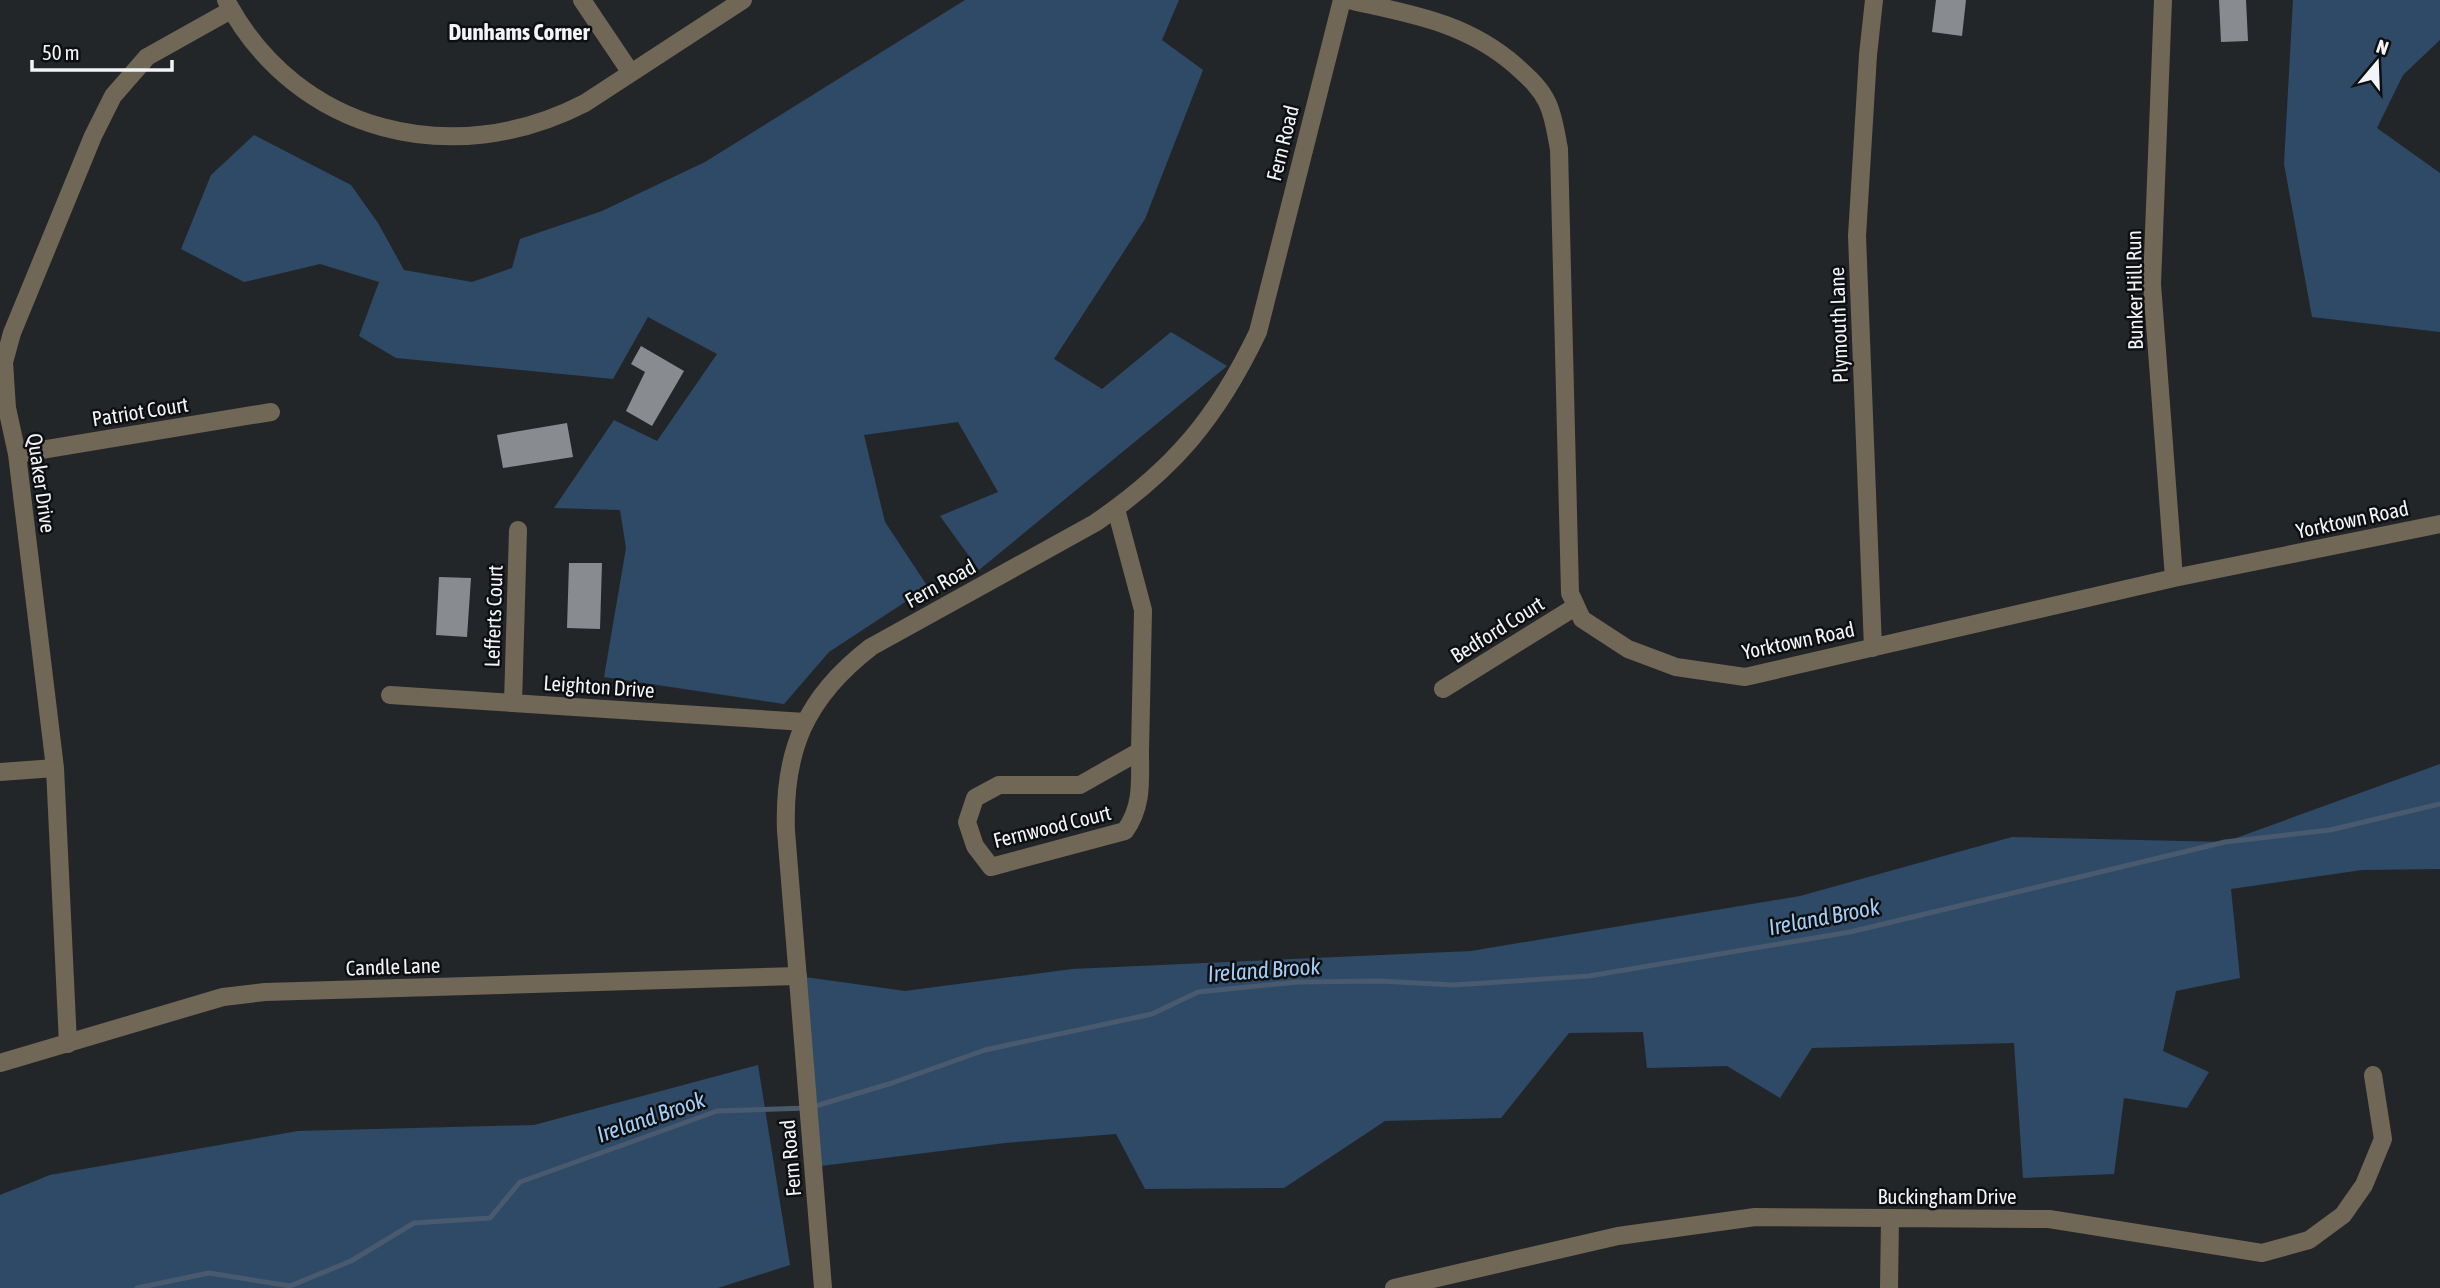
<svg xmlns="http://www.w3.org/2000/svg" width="2440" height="1288" font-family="'Asap Condensed',sans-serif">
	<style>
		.green { fill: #2e4a67 }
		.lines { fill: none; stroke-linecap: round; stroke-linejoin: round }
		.stream { stroke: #49596e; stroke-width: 5 }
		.building { fill: #888c90 }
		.minor { stroke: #716756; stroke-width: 18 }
		.tertiary { stroke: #716756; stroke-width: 18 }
		.labels { text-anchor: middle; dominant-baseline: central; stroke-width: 5; stroke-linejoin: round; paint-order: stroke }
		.street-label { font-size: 21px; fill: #f2f4f7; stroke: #0d0f10 }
		.neighbourhood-label { font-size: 23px; font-weight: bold; fill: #f2f4f7; stroke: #0d0f10 }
		.water-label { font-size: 23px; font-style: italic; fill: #a3ccf8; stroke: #0d0f10 }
	</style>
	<rect width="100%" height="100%" fill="#232629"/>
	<path class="green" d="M965,0H1179L1162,40L1203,70L1145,219L1054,359L1102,389L1171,332L1227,366L979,570L940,516L998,492L958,422L864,435L885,522L928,587L829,652L784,704L604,677L626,548L620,510L554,508L614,420L657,441L717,354L648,317L613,379L396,358L359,336L379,282L320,264L244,282L181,249L211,175L254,135L351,185L378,223L404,270L472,282L512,268L520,239L602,211L705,162Z
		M2293,0H2440V40L2403,75L2377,128L2440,173V332L2312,317L2284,164Z
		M2440,764V869L2362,870L2231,889L2240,978L2176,991L2163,1051L2209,1072L2187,1108L2124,1098L2114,1174L2023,1178L2014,1043L1812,1048L1780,1098L1727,1066L1647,1068L1643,1032L1569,1033L1501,1118L1385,1121L1284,1188L1145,1189L1116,1134L1005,1143L813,1167L798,976L905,991L1072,969L1471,951L1800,896L2012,837L2225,842Z
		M758,1065L790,1265L718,1288H0V1195L50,1175L298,1131L534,1125Z"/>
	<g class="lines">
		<path class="stream" d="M137,1288L209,1273L290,1286L351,1261L414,1223L490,1218L520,1182L717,1111L809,1108L892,1083L985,1050L1152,1014L1198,992L1298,982L1380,981L1453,985L1589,976L1850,932L2225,842L2330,830L2440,804"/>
	</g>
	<path class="building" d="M1936,0H1966L1962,36L1932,32Z
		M2219,0H2246L2248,41L2221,42Z
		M641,346L684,371L652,426L626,411L645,372L631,364Z
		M567,423L573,457L503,468L497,435Z
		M569,563H602L600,629L567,628Z
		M439,577L471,578L467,637L436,635Z"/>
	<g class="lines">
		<path class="minor" d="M226,0C297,134 454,171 585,103L743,0
			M582,0L631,73
			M1348,0C1410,14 1466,22 1516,66C1528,77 1540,87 1547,102C1554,116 1556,134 1559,149L1570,593L1582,619L1628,649L1676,667L1745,677L2174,578L2440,524
			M2163,0L2152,284L2174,578
			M17,454L271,412
			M1116,509L1143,610L1140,751
			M1873,648L1857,236L1868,55L1874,0
			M1443,689L1575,607
			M390,695L805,722
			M513,703L518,530
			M1140,751C1140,781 1143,806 1125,831L991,867L975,846L967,822L975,798L999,785H1080Z
			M0,772L55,768
			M68,1044L55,768L17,454L7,408L4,362L12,333L93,136L113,96L147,57L231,10
			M0,1063L223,997L265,992L798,976
			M1394,1288L1618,1236L1755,1217L2049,1219L2262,1253L2309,1240L2343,1215L2364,1185L2383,1139L2373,1075
			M1889,1288L1890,1219"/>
		<path class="tertiary" d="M823,1288L786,831C783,750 806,697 871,647L1095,523C1173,470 1217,418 1258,332L1342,0"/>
	</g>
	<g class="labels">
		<g class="street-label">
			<text transform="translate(1282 143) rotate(-76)">Fern Road</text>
			<text transform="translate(2134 290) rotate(-91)">Bunker Hill Run</text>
			<text transform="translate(1838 325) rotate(-92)">Plymouth Lane</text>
			<text transform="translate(140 411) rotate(-9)">Patriot Court</text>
			<text transform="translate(42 483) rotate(82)">Quaker Drive</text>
			<text transform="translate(2352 519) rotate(-12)">Yorktown Road</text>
			<text transform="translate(940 583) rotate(-29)">Fern Road</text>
			<text transform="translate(493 616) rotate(-88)">Lefferts Court</text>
			<text transform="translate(1497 629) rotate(-32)">Bedford Court</text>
			<text transform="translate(1798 640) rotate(-12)">Yorktown Road</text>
			<text transform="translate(599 686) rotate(4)">Leighton Drive</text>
			<text transform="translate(1052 826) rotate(-14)">Fernwood Court</text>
			<text transform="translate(393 966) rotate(-2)">Candle Lane</text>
			<text transform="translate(790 1158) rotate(-95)">Fern Road</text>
			<text x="1947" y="1196">Buckingham Drive</text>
		</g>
		<g class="neighbourhood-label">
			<text x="519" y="32">Dunhams Corner</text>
		</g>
		<g class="water-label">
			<text transform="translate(1824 917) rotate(-11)">Ireland Brook</text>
			<text transform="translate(1264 970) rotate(-4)">Ireland Brook</text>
			<text transform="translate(651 1117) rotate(-19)">Ireland Brook</text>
		</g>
	</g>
	<g transform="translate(2377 63) rotate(19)" stroke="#0d0f10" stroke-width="5" paint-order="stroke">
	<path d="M0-5L12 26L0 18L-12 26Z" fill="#f2f4f7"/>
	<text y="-10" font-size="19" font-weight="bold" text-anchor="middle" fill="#f2f4f7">N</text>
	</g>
	<path d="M32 60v10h140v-10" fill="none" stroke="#f2f4f7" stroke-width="3.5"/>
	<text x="42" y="60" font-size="21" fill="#f2f4f7" stroke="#0d0f10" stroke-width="5" paint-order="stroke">50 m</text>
</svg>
